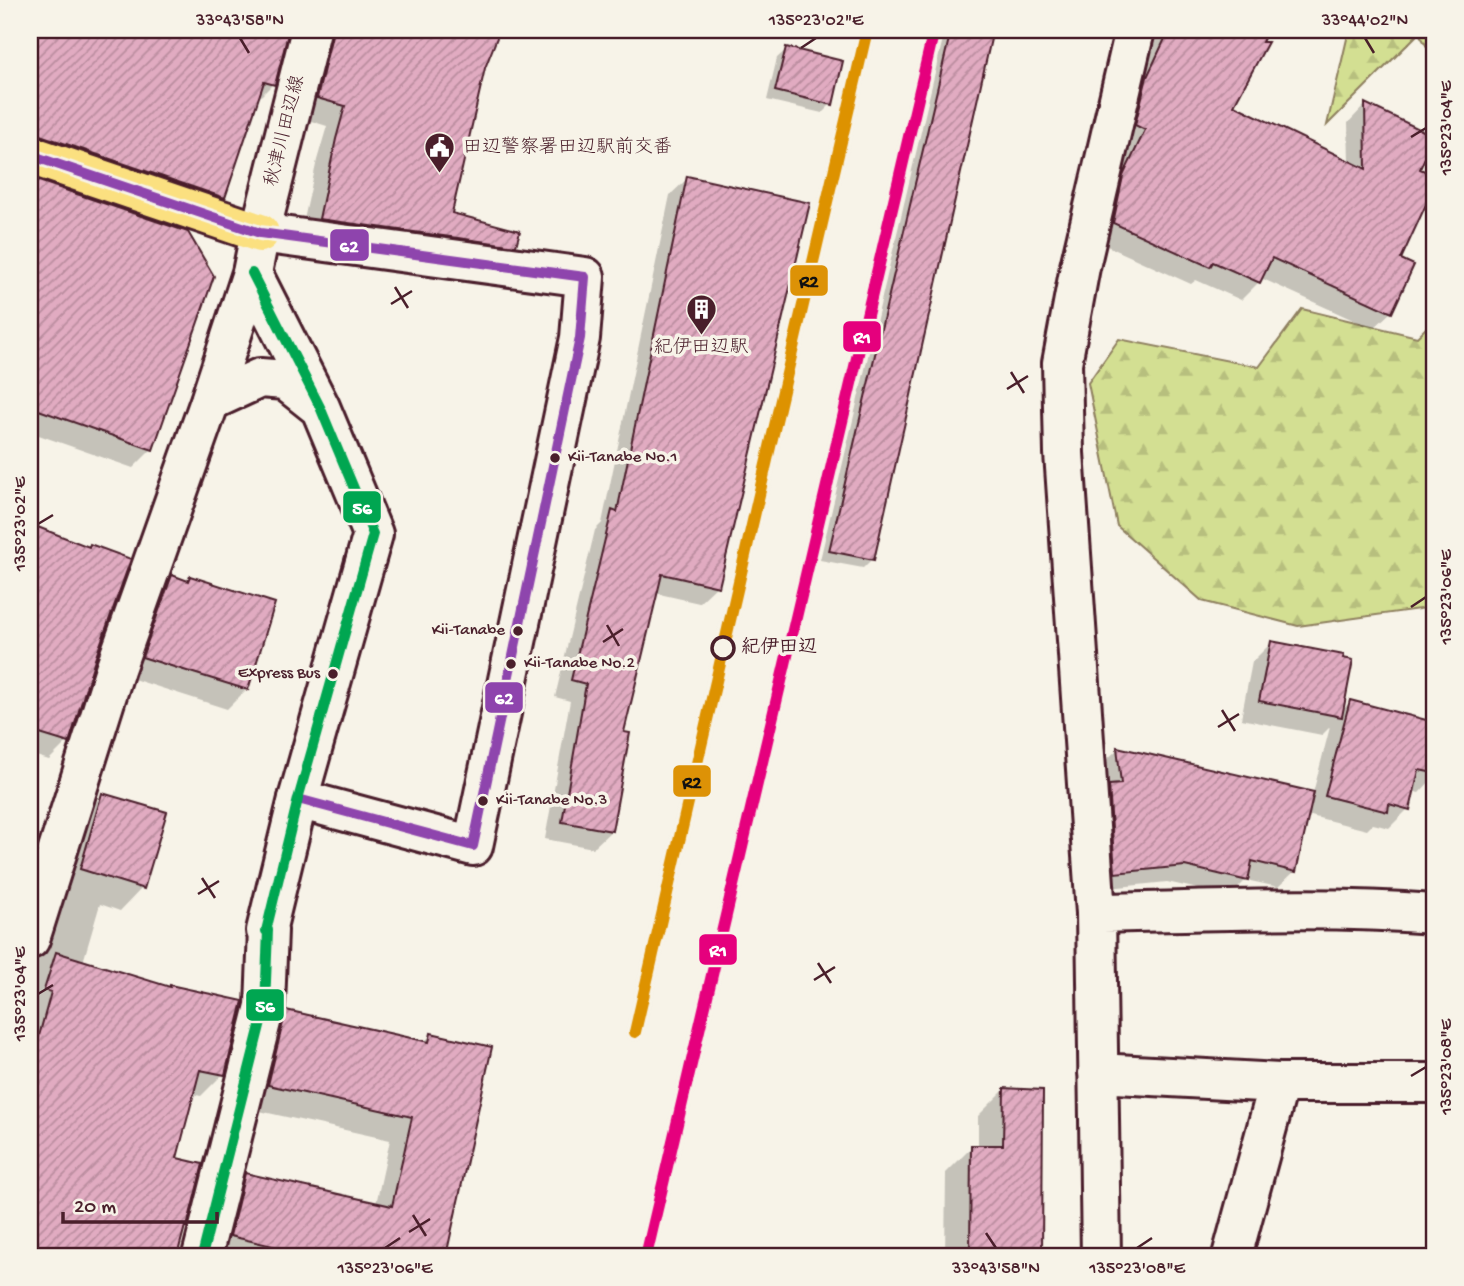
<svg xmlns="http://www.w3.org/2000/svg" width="1464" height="1286" font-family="'Gochi Hand','Klee One',sans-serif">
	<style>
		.forest { fill: url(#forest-firs); stroke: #8e7f5e; stroke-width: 2 }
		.shadow { fill: #0003 }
		.building { fill: url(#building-hatch); stroke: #4a1f2b; stroke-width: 2 }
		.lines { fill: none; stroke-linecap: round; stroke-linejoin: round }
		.minor-casing { stroke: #4a1f2b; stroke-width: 44 }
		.tertiary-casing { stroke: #4a1f2b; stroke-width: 44 }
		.secondary-casing { stroke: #4a1f2b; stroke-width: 44 }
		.primary-casing { stroke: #4a1f2b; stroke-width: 44 }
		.minor { stroke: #f7f3e8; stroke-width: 38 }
		.tertiary { stroke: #f7f3e8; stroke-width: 38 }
		.secondary { stroke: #f7f3e8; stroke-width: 38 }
		.primary { stroke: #fbe080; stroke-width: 38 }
		.bus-1-casing { stroke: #f7f3e8; stroke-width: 16 }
		.bus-2-casing { stroke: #f7f3e8; stroke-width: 16 }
		.bus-1 { stroke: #8e44ad; stroke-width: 10 }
		.bus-2 { stroke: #00a651; stroke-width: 10 }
		.rail-1-casing { stroke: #f7f3e8; stroke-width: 18 }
		.rail-2-casing { stroke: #f7f3e8; stroke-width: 18 }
		.rail-1 { stroke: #e5007d; stroke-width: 12 }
		.rail-2 { stroke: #dd9206; stroke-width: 12 }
		.ticks { fill: none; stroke: #4a1f2b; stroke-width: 2.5 }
		.bus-dot { fill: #4a1f2b; stroke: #f7f3e8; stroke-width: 2.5 }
		.stop-dot { fill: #f7f3e8; stroke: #4a1f2b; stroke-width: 3.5 }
		.labels { text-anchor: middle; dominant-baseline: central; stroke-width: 7; stroke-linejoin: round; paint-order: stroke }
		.bus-label { font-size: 17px; fill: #4a1f2b; stroke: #f7f3e8; text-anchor: start }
		.street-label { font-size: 19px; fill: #4a1f2b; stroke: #f7f3e8 }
		.poi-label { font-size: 19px; fill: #4a1f2b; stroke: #f7f3e8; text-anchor: start }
		.stop-label { font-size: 19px; font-weight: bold; fill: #4a1f2b; stroke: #f7f3e8; text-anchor: start }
		.line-badge { stroke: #f7f3e8; stroke-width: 2.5 }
		.badge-label { font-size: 19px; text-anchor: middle; font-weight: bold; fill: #fff }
		.pale-badge-label { font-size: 19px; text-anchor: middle; font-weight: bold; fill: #111 }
		.neatline { fill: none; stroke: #4a1f2b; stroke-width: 2.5 }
		.ticks-label { font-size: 18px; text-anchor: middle; fill: #4a1f2b }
	</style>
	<defs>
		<pattern id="forest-firs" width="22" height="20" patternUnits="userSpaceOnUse" patternTransform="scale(1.75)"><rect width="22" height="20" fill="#d3df92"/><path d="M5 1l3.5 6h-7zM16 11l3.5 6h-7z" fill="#b7bf7e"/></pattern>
		<pattern id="building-hatch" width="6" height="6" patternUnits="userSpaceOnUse" patternTransform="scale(1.75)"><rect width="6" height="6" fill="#e1abc1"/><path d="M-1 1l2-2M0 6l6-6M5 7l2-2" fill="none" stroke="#b88b9d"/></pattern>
	</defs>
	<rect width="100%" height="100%" fill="#f7f3e8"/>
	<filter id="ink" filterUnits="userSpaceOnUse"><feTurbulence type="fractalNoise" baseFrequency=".0143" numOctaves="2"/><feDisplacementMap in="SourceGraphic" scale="14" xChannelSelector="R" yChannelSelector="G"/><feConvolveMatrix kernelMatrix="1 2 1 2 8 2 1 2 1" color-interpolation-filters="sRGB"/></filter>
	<g filter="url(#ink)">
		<path class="forest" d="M1349,30H1434V59L1419,33L1327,125Z
			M1302,309L1417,337L1434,320V607L1298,626L1202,601L1117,526L1088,383L1119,339L1259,367Z"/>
		<path class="shadow" d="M30,30H287L273,84L255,102L224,197L204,216L30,157Z
			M300,30H498L484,67L450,215L515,245L495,264L300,238L317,160L327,126L298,117Z
			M945,30H991L872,559L863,568L820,560Z
			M1131,30H1266L1232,106L1349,162L1348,123L1365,105L1418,170L1434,177V182L1399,260L1391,312L1373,329L1261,278L1259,282L1241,300L1196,280L1191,284L1096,241L1106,196L1129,148L1118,143Z
			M787,49L831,104L822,113L767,100L777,58Z
			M688,178L717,586L699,603L655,593L622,733L611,831L593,848L545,839L570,701L555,697L595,530L602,523L670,195Z
			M30,180L187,233L152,449L133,468L30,432Z
			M30,526L88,549L93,661L67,742L49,760L30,754Z
			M172,577L187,582L190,578L273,604L246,690L227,709L124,676L153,596Z
			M1271,643L1342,711L1350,702L1434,724V777L1419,793L1412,791L1408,809L1389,828L1373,824L1367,830L1307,815L1295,871L1278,887L1246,880L1230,896L1167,882L1099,889L1101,765L1118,749L1313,793L1330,727L1322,735L1241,719L1252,662Z
			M103,795L165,813L142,888L120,911L100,904L83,962L223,1074L201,1096L192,1094L174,1159L185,1226L182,1229L175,1256H30V962H32L60,874L81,817Z
			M30,835L37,838L30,861Z
			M287,1012L424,1042L431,1035L490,1048L444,1256H208L223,1198L246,1175L376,1204L390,1140L246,1108L264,1035Z
			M1004,1090L1041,1092L1040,1256H945L946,1173L972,1147H978V1116Z"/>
		<path class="building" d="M30,30H289L275,85L264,82L225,198L37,134H30Z
			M332,30H500L485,68L452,213L520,231L516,246L319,219L336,139L345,106L317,98L332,35Z
			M951,30H993L874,560L829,551Z
			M1169,30H1268L1262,42H1268L1234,105L1366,169L1365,103L1434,136L1420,169L1434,175V187L1401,259L1414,265L1392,313L1272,258L1260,283L1213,262L1210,267L1113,223L1123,176L1145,130L1135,125L1147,77Z
			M786,47L843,61L833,105L775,91Z
			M687,176L810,203L719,587L662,574L624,732L630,733L612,831L562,822L586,684L571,680L612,510L617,512Z
			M30,178L188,232L214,276L153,450L30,407Z
			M30,524L89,547L90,544L131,559L94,662L69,743L30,731Z
			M172,575L188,581L190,576L275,603L248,690L142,657Z
			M1271,641L1344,655L1343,658L1353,660L1342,717L1259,701Z
			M1350,700L1434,722V773L1419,770L1410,810L1389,804L1388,812L1325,796Z
			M1117,747L1314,792L1296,872L1252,861L1248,881L1185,866L1115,873L1109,785L1121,784Z
			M102,793L167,812L144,889L80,869Z
			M56,952L170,987V985L243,1001L225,1075L200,1070L177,1158L203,1164L187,1227L185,1226L177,1256H30V1069L51,992L44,990Z
			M286,1010L429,1042L431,1033L492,1047L446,1256H279L281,1248L230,1236L245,1173L392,1206L412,1117L268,1085Z
			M1004,1088L1043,1090L1042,1256H970L971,1145H1003Z"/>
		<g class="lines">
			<defs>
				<path id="minor" d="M252,273L320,407L373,534L298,799
					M210,401L260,378L285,380L319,407
					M1096,913C1209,911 1322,905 1434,914
					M30,939L115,669L210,401L252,273L260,233
					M1098,1073L1279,1083H1434
					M1101,1256L1096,913L1064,453L1062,363L1080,267L1135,30
					M1232,1256L1279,1083"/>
				<path id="tertiary" d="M202,1256L265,1006L268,930L266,931L298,799L473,846L580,338L585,277L260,233"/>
				<path id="secondary" d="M260,233L311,30"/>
				<path id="primary" d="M30,155L260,233"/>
			</defs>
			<use href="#minor" class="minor-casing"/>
			<use href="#tertiary" class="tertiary-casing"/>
			<use href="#secondary" class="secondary-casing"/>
			<use href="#primary" class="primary-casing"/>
			<use href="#minor" class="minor"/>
			<use href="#tertiary" class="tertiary"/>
			<use href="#secondary" class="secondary"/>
			<use href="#primary" class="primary"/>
			<defs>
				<path id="bus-1" d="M30,155L260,233L585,277L580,338L473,846L298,799"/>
				<path id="bus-2" d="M202,1256L265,1006L268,930L266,931L298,799L373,534L320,407L252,273"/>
			</defs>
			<use href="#bus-1" class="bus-1-casing"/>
			<use href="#bus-2" class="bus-2-casing"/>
			<use href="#bus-1" class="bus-1"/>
			<use href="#bus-2" class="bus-2"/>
			<defs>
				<path id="rail-1" d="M646,1256L934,30"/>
				<path id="rail-2" d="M635,1032C710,698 790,364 867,30"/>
			</defs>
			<use href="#rail-1" class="rail-1-casing"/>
			<use href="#rail-2" class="rail-2-casing"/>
			<use href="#rail-1" class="rail-1"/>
			<use href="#rail-2" class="rail-2"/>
		</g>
	</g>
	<path class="ticks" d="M240,38L249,53M1365,38L1374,53M801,48L816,38M1411,137L1426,128M395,287L408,308M391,304L412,291M1011,372L1024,393M1007,389L1028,376M38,524L53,515M1411,607L1426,597M607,625L619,646M603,642L623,629M1222,710L1235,731M1218,727L1239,714M202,878L215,898M198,894L219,881M818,963L831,983M814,980L835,967M38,994L53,985M1411,1076L1426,1067M413,1215L426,1236M409,1232L430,1219M986,1233L996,1248M385,1248L400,1238M1137,1248L1152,1238"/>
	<defs>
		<symbol id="civic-pin" viewBox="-11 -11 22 30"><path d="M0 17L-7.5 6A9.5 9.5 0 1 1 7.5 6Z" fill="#4a1f2b" stroke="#f7f3e8"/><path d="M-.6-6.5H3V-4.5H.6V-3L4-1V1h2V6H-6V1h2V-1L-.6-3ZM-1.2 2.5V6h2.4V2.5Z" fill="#fff"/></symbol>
		<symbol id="building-pin" viewBox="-11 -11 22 30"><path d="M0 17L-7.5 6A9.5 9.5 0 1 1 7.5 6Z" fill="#4a1f2b" stroke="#f7f3e8"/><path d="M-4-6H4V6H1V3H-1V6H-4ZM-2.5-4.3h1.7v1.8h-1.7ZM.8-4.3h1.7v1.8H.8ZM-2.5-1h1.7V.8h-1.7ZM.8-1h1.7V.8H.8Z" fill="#fff"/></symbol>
	</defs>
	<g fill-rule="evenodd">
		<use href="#civic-pin" x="422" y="130" width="35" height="47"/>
		<use href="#building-pin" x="684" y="292" width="35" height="47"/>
	</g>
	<g class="bus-dot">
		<circle cx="555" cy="458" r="6"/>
		<circle cx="518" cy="631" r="6"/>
		<circle cx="511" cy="664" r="6"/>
		<circle cx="333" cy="674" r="6"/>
		<circle cx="483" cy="801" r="6"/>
	</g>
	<circle class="stop-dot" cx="723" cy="648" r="11"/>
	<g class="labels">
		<g class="bus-label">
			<text x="568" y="458">Kii-Tanabe No.1</text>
			<text x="505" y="631" text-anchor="end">Kii-Tanabe</text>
			<text x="524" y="664">Kii-Tanabe No.2</text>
			<text x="320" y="674" text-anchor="end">Express Bus</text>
			<text x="496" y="801">Kii-Tanabe No.3</text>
		</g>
		<g class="street-label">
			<text transform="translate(286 131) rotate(-76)">秋津川田辺線</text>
		</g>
		<g class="poi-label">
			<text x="463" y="148">田辺警察署田辺駅前交番</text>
			<text x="701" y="348" text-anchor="middle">紀伊田辺駅</text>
		</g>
		<g class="stop-label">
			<text x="741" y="648">紀伊田辺</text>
		</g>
	</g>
	<g class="line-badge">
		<rect x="329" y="228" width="41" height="34" rx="7" fill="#8e44ad"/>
		<rect x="789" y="264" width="40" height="33" rx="7" fill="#dd9206"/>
		<rect x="842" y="320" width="40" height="33" rx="7" fill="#e5007d"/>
		<rect x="342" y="490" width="40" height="34" rx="7" fill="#00a651"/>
		<rect x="484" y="681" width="40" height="33" rx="7" fill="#8e44ad"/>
		<rect x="672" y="764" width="40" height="34" rx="7" fill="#dd9206"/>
		<rect x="698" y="933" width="40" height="33" rx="7" fill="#e5007d"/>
		<rect x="245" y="988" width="40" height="34" rx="7" fill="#00a651"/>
	</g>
	<g class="badge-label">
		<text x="349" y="252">62</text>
		<text x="862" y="343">R1</text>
		<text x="362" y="514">56</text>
		<text x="504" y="704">62</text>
		<text x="718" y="956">R1</text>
		<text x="265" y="1012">56</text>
	</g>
	<g class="pale-badge-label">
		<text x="809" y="287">R2</text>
		<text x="692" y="788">R2</text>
	</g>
	<rect width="1464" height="1286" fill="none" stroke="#f7f3e8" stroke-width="77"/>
	<path d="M63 1212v10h154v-10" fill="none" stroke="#4a1f2b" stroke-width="3.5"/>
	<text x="74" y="1212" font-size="21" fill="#4a1f2b" stroke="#f7f3e8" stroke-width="5" paint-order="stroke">20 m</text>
	<rect x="38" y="38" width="1388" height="1210" class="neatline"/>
	<g class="ticks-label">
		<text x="240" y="25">33°43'58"N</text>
		<text x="816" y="25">135°23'02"E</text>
		<text x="1365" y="25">33°44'02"N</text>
		<text transform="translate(1445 128) rotate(-90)" y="6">135°23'04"E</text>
		<text transform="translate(19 524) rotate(-90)" y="6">135°23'02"E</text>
		<text transform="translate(1445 597) rotate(-90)" y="6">135°23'06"E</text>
		<text transform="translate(19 994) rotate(-90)" y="6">135°23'04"E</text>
		<text transform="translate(1445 1067) rotate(-90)" y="6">135°23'08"E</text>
		<text x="385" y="1273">135°23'06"E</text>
		<text x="996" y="1273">33°43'58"N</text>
		<text x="1137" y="1273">135°23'08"E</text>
	</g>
</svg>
